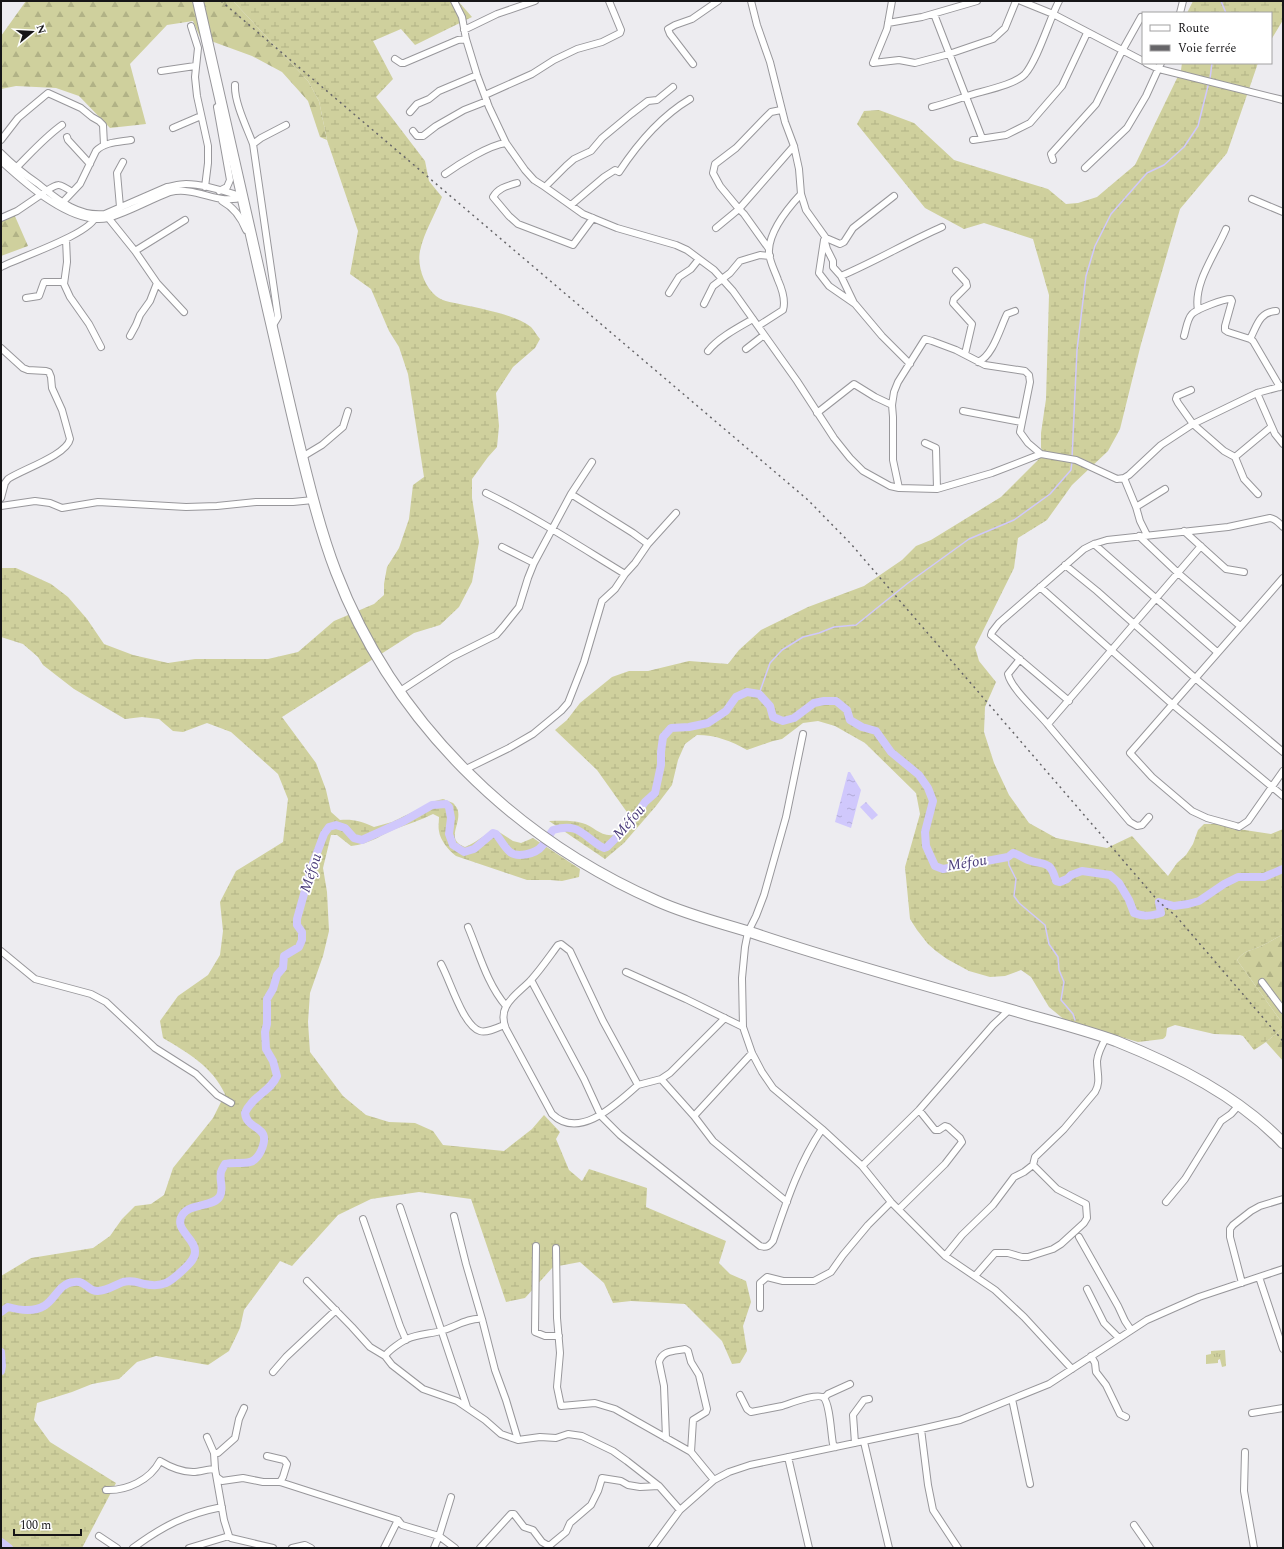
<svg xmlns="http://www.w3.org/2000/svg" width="1284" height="1549" font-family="Spectral,serif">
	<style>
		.grass { fill: url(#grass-tufts) }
		.forest { fill: url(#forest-firs) }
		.wetland { fill: url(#wetland-marsh) }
		.water { fill: url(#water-ripples) }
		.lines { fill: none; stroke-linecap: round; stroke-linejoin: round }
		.stream { stroke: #d0c8fc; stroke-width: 1.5 }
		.river { stroke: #d0c8fc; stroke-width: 8 }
		.minor-casing { stroke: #98979b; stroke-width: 8 }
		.highway-casing { stroke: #98979b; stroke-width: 12 }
		.minor { stroke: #fff; stroke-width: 6 }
		.highway { stroke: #fff; stroke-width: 10 }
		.rail { stroke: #666568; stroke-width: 1.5; stroke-dasharray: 2 4; stroke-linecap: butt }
		.labels { text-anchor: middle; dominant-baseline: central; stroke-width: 3.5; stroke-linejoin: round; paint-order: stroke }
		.water-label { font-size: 15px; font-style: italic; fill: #493b79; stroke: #fff }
	</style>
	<defs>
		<pattern id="grass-tufts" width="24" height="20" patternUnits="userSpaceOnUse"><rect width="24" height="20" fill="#cfd09d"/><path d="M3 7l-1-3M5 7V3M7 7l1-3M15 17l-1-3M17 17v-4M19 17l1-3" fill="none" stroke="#b1b286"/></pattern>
		<pattern id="forest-firs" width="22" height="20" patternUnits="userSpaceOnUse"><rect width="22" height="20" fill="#cfd09d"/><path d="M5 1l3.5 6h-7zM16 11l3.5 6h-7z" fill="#b1b286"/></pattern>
		<pattern id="wetland-marsh" width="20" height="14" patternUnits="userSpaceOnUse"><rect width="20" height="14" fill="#cfd09d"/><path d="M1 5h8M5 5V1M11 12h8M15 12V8" fill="none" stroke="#b1b286"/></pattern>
		<pattern id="water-ripples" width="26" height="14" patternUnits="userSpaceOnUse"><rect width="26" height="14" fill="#d0c8fc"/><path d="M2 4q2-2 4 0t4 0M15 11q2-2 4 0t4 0" fill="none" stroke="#b2abd7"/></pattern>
	</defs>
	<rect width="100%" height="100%" fill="#edecf0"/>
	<path class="grass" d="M1225,1350L1226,1366L1222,1367L1220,1359L1218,1360V1363L1206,1364V1355L1211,1354V1351Z"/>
	<path class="forest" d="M26,1H233L308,81L319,101L327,140L320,137L308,101L282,72L252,56L200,37L193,21L167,25L130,64L146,124L110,128L79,96L56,88L16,86L1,89V36Z
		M14,214L28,246L1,256V221Z
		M1283,935V1024L1237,960C1246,948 1254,951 1265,944C1272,941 1276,937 1283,935Z
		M1283,1028V1061L1266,1042Z"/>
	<path class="wetland" d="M233,1H458L472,17L415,45L401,29L373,41L393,79L376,97L425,161L429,181L442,197C435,215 424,232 420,251C417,266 424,286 436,296C443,302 456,303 464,305C483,309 516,315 531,327C534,330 537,336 540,339L535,348L513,367L496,393L499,426L497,447L488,457L472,479V498L479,542L472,582L459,607L440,625L414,633L282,717L316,763L326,790L331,812L340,820C353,819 361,821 374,827L392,822L435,801L443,799L453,803C455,805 458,809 458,811C461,825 445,840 465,847C476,843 484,834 496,830L513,841L521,843L533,838L580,869L579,877L562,881L550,880H527L456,856C449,851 440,840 439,831C438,827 439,822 439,817L433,814C421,820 408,824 395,829C379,836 370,844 351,846L337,835H331L323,868L327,892L329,931L323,956L310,993L308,1022L310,1052L343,1096L366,1115L389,1122L415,1123L433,1131L443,1145L504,1151L532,1129L544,1115L560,1132L556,1139L569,1170L582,1181L589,1169L647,1188L646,1207L726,1241L719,1263L730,1274L746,1281L751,1302L743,1326L747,1351L740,1363L732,1364L722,1341L685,1304L631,1301L613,1303L604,1283L580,1262L553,1267L525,1298L506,1302L471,1199L419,1192L371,1199L338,1215L292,1266L280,1261L244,1310L240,1328L229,1351L208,1365L156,1356L137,1362L119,1379L92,1384L72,1392L37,1403L34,1420L50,1442L116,1483L82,1548H1V1276L31,1258L93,1248L110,1236L122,1219L135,1206L151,1204L164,1195L173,1168L213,1118L225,1094C212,1066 188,1053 163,1038L160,1021L178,996L208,975L220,955L223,931L220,902L236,871L283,842L288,799L278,774L231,732L207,723L183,732L173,731L159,719L142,717L125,719L74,689L43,665L38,657L23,644L1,637V568H16L51,584L68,597L87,619L104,644L133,655L168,663L195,659H268L298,652L334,621L374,604L384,595V584L387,567L399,548L409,519L413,485L424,477L408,374L399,347L389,331L371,289L350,274L358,231L327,140L319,101L308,81Z
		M1193,1H1283V20L1271,40V13H1187Z
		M1182,63H1258L1227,153L1180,209L1141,344L1120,429L1108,451L1072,485L1047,520L1018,538L1014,568L975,647L979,661L996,682L985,707L984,732L994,763L1009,795L1029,823L1056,838L1107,848L1132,836L1168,876L1177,863L1186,855L1193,844L1198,830L1204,824H1219L1238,829L1271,834L1283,829V935C1276,937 1272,941 1265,944C1254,951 1246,948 1237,960L1283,1024V1028L1266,1042L1254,1050L1243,1036L1240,1035L1214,1034L1175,1025L1167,1028L1166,1036L1163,1039L1138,1042L1066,1021L1049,1007L1031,977L1021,970L1005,976L990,977L969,971L947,959L936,951L928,944L917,930L910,919L905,867L920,814L916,793L865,743L835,726L818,721L803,723L782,739L773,741L747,750C731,741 716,735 697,735L685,744L678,760L672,785L656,806L624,843L605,859L549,821C560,821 571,820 582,823C594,826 600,837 614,835L629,815L597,770L555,730L567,720L580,703L612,677L629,671H648L689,661L728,664L739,650L761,630L808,607L864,586L902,560L916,546L931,540L1001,497L1044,454L1041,448V433L1046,399L1049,295L1033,239L984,223L964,229L925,208L857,124L864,111L879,110L914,123L954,160L1048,189L1066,204L1078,203L1097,197L1135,165L1181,70Z"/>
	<path class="water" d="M848,772H850L861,790L851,828L835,822Z
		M866,802L878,815L872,820L860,807Z"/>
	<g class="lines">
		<path class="stream" d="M1221,1L1226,13
			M1210,79L1212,63
			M1072,458L1077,350L1086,276L1095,246L1111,214L1147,173L1164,165L1184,147L1198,126L1209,82
			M759,694L770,663L782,650L803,637L819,633L834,627L856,625L908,583L969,539L1014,520L1050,494L1071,470L1072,462
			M1008,857L1009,865L1016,879L1014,896L1019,903L1045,925L1049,944L1058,957L1059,970L1064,982L1061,1000L1073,1014L1075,1020"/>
		<path class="river" d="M1,1312L8,1307C19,1310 34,1312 44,1306C55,1300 59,1283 74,1282C86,1280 88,1292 98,1291C107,1291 115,1285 123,1282C131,1280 137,1282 144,1284C164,1288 170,1282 184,1269C189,1264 195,1259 195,1252C196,1238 172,1229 183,1214C190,1203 215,1207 220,1196C224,1188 219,1180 221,1172C222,1169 224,1166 225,1164C233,1162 242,1164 250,1162C255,1161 259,1155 261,1151C273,1124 247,1132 245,1113C251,1097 271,1091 277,1076L273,1061L266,1049L265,1032L267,1024V999L273,989L277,975L283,968L284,956L299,947L302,940V932L297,925V919L311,869L324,834L329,827L336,825L345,828L354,838L362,840L404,821L432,805L446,804L449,807L451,818L449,834L453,845L464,852L474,849L493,833L496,834C501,840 504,847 510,852C517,858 536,854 542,846C546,842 549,835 553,830C577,823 581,833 600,846L604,848L607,847L629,825L645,802L655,793L661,765V752L663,737L671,728L689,727L708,723L726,711L736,697L747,692L759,694L770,706L773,717L783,721L794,718L814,703L824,701H836L847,710L850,720L862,727L876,731L891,752L919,775L928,788L933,801L925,832L926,846L935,866L943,869L1008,857L1013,853C1018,854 1023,858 1028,860C1045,866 1050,859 1056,881L1060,882L1067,879L1071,875L1082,871L1110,875L1119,883L1129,900L1134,913C1144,917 1151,916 1161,913L1159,902L1174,906L1188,904L1199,901L1224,884L1238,877H1264L1283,869
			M1,1352L2,1366L1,1371
			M1,1542L9,1548"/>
		<defs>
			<path id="minor" d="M454,1L462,17L466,39L477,75L489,107L506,143L525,170L534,180L545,187L583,214L617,228L676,245L687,250L714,270L733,291L797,381L834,438L850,458L863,471L890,486L899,488L937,489L992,473L1041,454L1076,460L1117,479L1124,478L1129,475L1161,445L1193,424L1257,393L1283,386
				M751,1L757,25L770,62L785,122L794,146L799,169L801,194L806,210L826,238L824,240L819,273L829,286L855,304L882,336L910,364
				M892,1L887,29L873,63L899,60L915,63L949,54L993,39L1005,28L1016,1
				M1021,1L1053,14L1143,61
				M1180,13L1183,1
				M934,14L982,138
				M888,23L922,17L977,1
				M191,26L198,48L195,77L197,96L208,146V163L205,187
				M464,30L497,14L535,1
				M395,59L401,63H404L458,40L466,39
				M1146,63L1159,69L1283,100
				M693,64L670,34L668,29L675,25L692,19L718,1
				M161,71L195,66
				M235,85C234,102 247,128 253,144
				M485,95L532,74L554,60L577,49L602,42L620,33L621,30L609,1
				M217,107L230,180L227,187L219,191
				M932,107C944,104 955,100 967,96C982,91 1015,85 1025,74C1038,59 1049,20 1059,1
				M410,112L417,104L429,99L439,91L477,75
				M173,128L201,116
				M413,131L417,136H423L436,126L464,110L487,101
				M67,137L68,140L90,164
				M1,140L18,118L48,93L81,108L92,117L99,121L103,125L104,145
				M973,140L1006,135L1030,123L1062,86L1087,33
				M1,153C12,164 24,174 37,183C57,199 77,217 105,214L167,187C173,186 180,184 186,184C201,184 228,192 243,197
				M1053,160L1051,154L1096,104L1122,51L1141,17
				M1,161C25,183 72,226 108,218C129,212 149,200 170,192C198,186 218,206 243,197
				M16,168C31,153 45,137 62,125
				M1085,168L1127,128L1146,96L1161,63
				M445,174C459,164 489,145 506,143
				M517,183C507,186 498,188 493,197L509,216L518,224L573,245L593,218
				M545,187L566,166L574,159L591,151L602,138L631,114L648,101L657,100L673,87
				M46,191C59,183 59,183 72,192
				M1252,199L1283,212
				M222,201C233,207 241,217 246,230
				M62,203L80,184L96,151C104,142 119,142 131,140
				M571,205L604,177L615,170L619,172C638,143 660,117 690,99
				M120,207L117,173L123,162
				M106,215L135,251L157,283L150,301L140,315L136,325L130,336
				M1,218L17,211L42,194
				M716,228L739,209L720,186L713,173L715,164L736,148L762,121L771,112L781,110
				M826,238L840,244L844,242L853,228L894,196
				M66,239L67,262L64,284L70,297L89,324L101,347
				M825,242L827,249L833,261V267L841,276L854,303
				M769,249L744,214L739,209L794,146
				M135,251L185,220
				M1,267C20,257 91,234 96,216
				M956,271L966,282L967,286L954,299L953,303L972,324L965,354
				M841,276C876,261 908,242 942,227
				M157,283L184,312
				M669,293L679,277L691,269L699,259
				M26,298L39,296L44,282H64
				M704,304L713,286L730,273L740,261L760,255L770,256
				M1198,310C1193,283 1216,253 1226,229
				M758,326L783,310C786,300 782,289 778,280C775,271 768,259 769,250C770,231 788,208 801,194
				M272,327L278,317L253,144L261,138L286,125
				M1184,336C1186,330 1187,319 1192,314C1197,309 1223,299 1231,299L1232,301L1225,326V330L1228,332L1250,339L1253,341L1280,387
				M1250,339C1257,326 1259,312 1276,311
				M1,348L23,368L28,370L46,371L49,372L51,377L52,388L62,410L70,439C67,455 21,470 8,479L5,483L1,498
				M746,349L764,335
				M708,351C718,338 739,327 753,319
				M978,362C993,356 1000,328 1007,314L1015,311
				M1191,390L1177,396L1176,399L1178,403L1193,424L1224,451L1235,457L1244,479L1258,494
				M1257,393L1275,434L1283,444
				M963,411L1021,422
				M817,413L854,384L875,397L892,405
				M925,443L936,448L937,489
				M302,457L322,445L343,427L348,411
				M1235,457L1271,427
				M1124,478L1136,507L1140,521L1147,535
				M899,488L893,460V417L892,405L894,392L898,382L925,339L932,341L956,350L985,365L1025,371L1029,375L1030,382L1020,432L1028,443L1041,454
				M486,493C535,517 579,546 625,574
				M571,494L633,533L648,544
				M1,506L35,501L50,503L62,508L98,502L186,507L217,506L256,502H293L313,500
				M1136,507L1165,489
				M1184,531L1226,569L1244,572
				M1139,536L1178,573L1240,626
				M1094,544L1217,652
				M502,547L534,563
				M1065,565L1097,591L1195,678L1283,752
				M1283,578L1130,753L1152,777L1192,811L1207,818L1236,826L1239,827L1248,821L1283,771
				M1040,587L1172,704L1283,796
				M1020,659L1008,674C1011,689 1039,713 1049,726C1076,758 1103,790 1130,822L1137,826L1142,825L1149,817
				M400,691L452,657L496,635L503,627L519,607L528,578L534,563L571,494L592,462
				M1069,701L991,635L992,632L999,623L1084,549L1094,544L1107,540L1228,527L1270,518C1276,519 1279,523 1283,527
				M1048,724L1201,546
				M803,734L786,817L764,895L756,916L748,932L745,947L742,978L743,1027L752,1053L762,1072L773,1088L822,1129L862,1166L891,1202L945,1256L995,1290L1024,1317L1072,1369
				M464,770L509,748L533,734L561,711L568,703L584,662L602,601L615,589L625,574L635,563L648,544L676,513
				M468,927C479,953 487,984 506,1006
				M561,944L570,951L603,1021L638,1085C617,1103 580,1141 552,1114L506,1029C496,1005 517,995 531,980C541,969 549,957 558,945Z
				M1,951L35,979L91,994L106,1002L155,1048L196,1074L217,1095L231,1103
				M441,964C450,980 463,1026 480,1031C487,1033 497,1028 504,1025
				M626,972L686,999L743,1027
				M531,980L584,1079L601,1116L620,1135L760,1246C767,1248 769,1246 773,1241C786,1203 799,1163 822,1129
				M1262,982L1283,1010
				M661,1079L670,1073L725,1018
				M638,1085L661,1079L694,1116L713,1141L787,1202
				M694,1116L752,1053
				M862,1166L919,1110L993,1025L1009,1010
				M1166,1202L1185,1179L1221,1121L1231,1114L1239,1105
				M400,1207L467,1407
				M899,1209L945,1164L962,1142L960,1138L948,1127L945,1126L939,1130H935L919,1110
				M454,1216L466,1264L482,1319
				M363,1219L400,1326L406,1340
				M1079,1237L1118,1306L1125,1321L1131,1330
				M536,1246L535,1332L545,1336H559
				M556,1248L557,1318L560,1353L557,1387L561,1406L595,1403L615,1409L691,1452L714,1480
				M945,1256L962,1235L993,1205L1014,1177L1024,1172L1033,1165L1035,1157L1064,1129L1095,1092C1101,1082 1097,1073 1097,1061C1098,1052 1102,1045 1106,1038
				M975,1276L995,1253H1008L1022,1257H1028L1053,1249L1061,1244L1084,1223L1087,1218L1086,1204L1057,1189L1033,1165
				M1259,1277L1283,1349
				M307,1281L352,1327L370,1347L385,1356L392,1365L423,1389L457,1401L485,1420L501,1434L518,1440L540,1437L556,1438L568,1434L582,1436L613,1451L627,1461L659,1486L680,1510
				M1242,1283L1230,1237V1229L1233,1225L1251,1211L1260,1206L1283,1199
				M1087,1289L1104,1323L1119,1338
				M760,1308V1283L767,1277L783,1281H814L831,1272L843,1255L868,1225L891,1202
				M385,1356C389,1350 401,1342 407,1339C418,1334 430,1334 441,1331C453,1328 469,1317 482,1319L495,1370L506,1400L518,1440
				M1091,1356L1095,1363L1096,1372L1106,1385L1120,1414L1126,1417
				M273,1372L286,1357L336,1310
				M740,1395L747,1409L751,1412C761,1410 772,1408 782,1406C789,1404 818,1392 824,1398C830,1405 831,1434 833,1444L836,1447
				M824,1398L828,1394L850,1384
				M1012,1399L1030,1484
				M1252,1413L1283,1408
				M921,1429L928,1485L933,1510L958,1548
				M207,1437L214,1453L215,1469L224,1520L229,1536
				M666,1438L664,1386L659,1362C662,1350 675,1351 685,1349L688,1351L691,1362L699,1375L707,1409L706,1412L693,1420L691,1452
				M864,1442L889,1548
				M855,1443L853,1415L864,1400L869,1399
				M1245,1452L1244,1491L1254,1548
				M214,1453H218L235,1438L239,1419L244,1408
				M267,1456L284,1460L287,1464L283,1477L280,1482
				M788,1457L809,1548
				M217,1477L222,1481L243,1478L263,1482H280L398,1520
				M106,1490C127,1491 150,1480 160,1461C170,1467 181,1472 193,1472C200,1472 207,1469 215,1469
				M451,1497L439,1536L455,1548
				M1134,1525L1150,1548
				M99,1536L117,1548
				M133,1548C163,1526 186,1514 222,1507
				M189,1548L229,1536L231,1538L273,1548
				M292,1548L305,1545L311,1548
				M384,1548L398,1520L402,1525L439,1536L434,1548
				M480,1548L511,1514H514L524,1527L533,1530L542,1542L549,1546L566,1532L570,1523L591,1505L598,1491L602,1478L621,1481L628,1485L640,1487L659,1486
				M652,1548L680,1510L714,1480L729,1472L750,1465L921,1429L960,1420L1049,1384L1147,1320L1199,1297L1283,1269"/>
			<path id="highway" d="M198,1C221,104 245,207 268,310C281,366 293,421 307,476C315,508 324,541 336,572C393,721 513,838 657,901C688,915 721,923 753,933C836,961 920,984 1005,1008C1042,1019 1079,1028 1116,1041C1176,1065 1238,1096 1283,1143"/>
		</defs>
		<use href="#minor" class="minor-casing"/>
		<use href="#highway" class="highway-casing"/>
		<use href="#minor" class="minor"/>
		<use href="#highway" class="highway"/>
		<path class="rail" d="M221,1L808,500L851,544L1159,902L1176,916L1283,1041"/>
	</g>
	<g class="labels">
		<g class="water-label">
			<text transform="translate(629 822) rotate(-49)">Méfou</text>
			<text transform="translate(967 863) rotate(-9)">Méfou</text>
			<text transform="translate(311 873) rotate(-72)">Méfou</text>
		</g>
	</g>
	<rect width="1284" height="1549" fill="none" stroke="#161517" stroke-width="4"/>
	<rect x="1142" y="12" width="130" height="52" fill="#ffffff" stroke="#a2a1a2"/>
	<rect x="1150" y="25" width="20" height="6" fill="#ffffff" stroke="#a2a1a2"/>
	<text x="1178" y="32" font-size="12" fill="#161517">Route</text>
	<rect x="1150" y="45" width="20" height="6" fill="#666568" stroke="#a2a1a2"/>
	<text x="1178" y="52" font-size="12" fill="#161517">Voie ferrée</text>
	<g transform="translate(32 32) rotate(72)" stroke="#ffffff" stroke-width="3" paint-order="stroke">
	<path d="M0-3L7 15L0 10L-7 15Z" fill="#161517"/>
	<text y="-6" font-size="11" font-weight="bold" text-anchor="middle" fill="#161517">N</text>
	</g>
	<path d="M14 1529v6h67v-6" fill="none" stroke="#161517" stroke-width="2"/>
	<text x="20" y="1529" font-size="12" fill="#161517" stroke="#ffffff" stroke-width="3" paint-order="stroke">100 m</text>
</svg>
